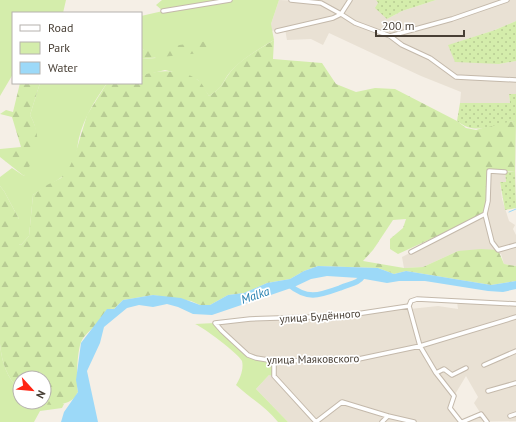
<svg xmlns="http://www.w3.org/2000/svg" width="516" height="422" font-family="'PT Sans',sans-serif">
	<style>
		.residential { fill: #e9e1d4 }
		.green { fill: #d4edab }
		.forest { fill: url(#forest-firs) }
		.garden { fill: url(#garden-dots) }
		.water { fill: #9cd9f8 }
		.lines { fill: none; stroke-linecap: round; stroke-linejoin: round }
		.stream { stroke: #9cd9f8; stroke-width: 1 }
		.river { stroke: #9cd9f8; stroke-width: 5.5 }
		.minor-casing { stroke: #c4b9ab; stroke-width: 5.5 }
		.minor { stroke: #fff; stroke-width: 3.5 }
		.labels { text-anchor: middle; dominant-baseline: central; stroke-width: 3.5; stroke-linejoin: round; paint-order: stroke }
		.street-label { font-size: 11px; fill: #483f35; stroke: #fff }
		.water-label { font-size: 12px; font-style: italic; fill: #207dae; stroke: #fff }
	</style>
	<defs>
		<pattern id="forest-firs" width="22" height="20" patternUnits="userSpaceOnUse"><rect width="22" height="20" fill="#d4edab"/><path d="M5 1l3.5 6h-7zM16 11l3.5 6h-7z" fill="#b8cc94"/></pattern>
		<pattern id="garden-dots" width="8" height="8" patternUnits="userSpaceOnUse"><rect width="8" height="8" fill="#d4edab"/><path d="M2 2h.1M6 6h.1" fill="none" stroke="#b8cc94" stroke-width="1.8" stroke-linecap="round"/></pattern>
	</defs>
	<rect width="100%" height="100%" fill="#f5efe6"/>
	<path class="residential" d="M279,0L320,2L316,0H376L387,19L402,11L436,0H516V21L495,30L449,45L499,64L516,61V94H509L510,103H460L461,92L421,76L329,33L323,45L311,39L287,40L285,29L271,31V24Z
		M489,171L505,172L506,182H500L502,199L509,221L515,225L513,229L516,235V266L504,264L501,254L458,251L423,267L404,268L402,257L485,214Z
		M457,302L516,305V421L462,422L481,414L474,403L478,397L466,376L454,396L450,408L461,422H288L256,389L269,375L215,323L226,320L343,316L409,306L410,309L438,306L458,309Z"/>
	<path class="green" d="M0,0H66L63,13H13V74L0,96Z
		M162,0H279L271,24L274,40C259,49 245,57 233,69C222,80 225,87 209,96L198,80L185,75L165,70L141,76V59L156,58L141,48V16L163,11L156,5Z
		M40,83H107C95,100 84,118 79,138C77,146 77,156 74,163C66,179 46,185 33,195L29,236L21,245L19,244V219L4,191L0,186V177L12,168L24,176C32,154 43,137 30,115Z
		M215,323L248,355L274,361V376L269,375L256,389L288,422H278C266,407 250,398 236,385C240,379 244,369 242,361C239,354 203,327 195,324Z
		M0,344C2,364 7,377 20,391V402C35,402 48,404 64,404L62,408L40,411L34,422H0Z"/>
	<path class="forest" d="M215,40L216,43L201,53L141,59V48L144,50Z
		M274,40L273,59L322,63L336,84L356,92L375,88L395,89L457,121L466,128L476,130L502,122L516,121L515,171L489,172L485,214L398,254L390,249V239L403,228L406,219L393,220L373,250L363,261L404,268L423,267L458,251L481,249L498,250L504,264L516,266V281L491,285L406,271L394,274L378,268L318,266L304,271L290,279L267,283L244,293L228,295L210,305H200L191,301L153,295L123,300L114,309C105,308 105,313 101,319C95,327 85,333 81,342C77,353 76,381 78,392C77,393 76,396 75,397C68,406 47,407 38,402H44V378H20V391C7,377 2,364 0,344V186L4,191L19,219V244L21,245L29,236L33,195L45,186L61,178L70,166L75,155L87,115L107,83H141V76C157,69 183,69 198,80C203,84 206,91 209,96C223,88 223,81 232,70C243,57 260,49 274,40Z
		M20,83H40L30,115C43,138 37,155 24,176L0,157V149L21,147L12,117L0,114L6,110L13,112Z"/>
	<path class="garden" d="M376,0H436L402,11L387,19L375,8L378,3Z
		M516,21V61L499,64L455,62L448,45L495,30Z
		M509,94H516V121C491,123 478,137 457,121L460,103H510Z
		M515,171L516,208L505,210L500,182H506L505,172Z"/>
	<path class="water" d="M318,266L378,268L394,274L406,271L491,285L516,281V289L503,292L488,291L425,281H399L387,283L359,278L327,276L311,279L294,287L212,315L193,314L178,307L167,304L153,307L139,305L127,308L104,327L100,343L87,371L98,422H61L64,412L78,392L76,380L81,343L107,309H114L123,300L153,295L181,298L200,305H210L228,295L244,293L267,283L290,279L304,271Z"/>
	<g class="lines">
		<path class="stream" d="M509,212L516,209"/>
		<path class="river" d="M288,284C307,300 318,296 340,288C350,283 357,285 364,275"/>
		<defs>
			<path id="minor" d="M291,0L321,3L341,14L350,0
				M163,11L230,0
				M277,31L333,18L341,14L355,23L390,36L402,45L430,58L456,77L516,80
				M390,36L452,19L507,0
				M485,214L488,201L489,171L505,172
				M411,252L485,214L492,242L498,250L516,245
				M516,304L417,299L411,301L409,306L343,316L250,319L215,323L222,331L248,355L256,358L274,361L354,360L420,346L516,317
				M409,306L420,346L436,373L454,396L450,408L461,422
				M274,361V376L316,422
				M484,365L516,351
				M436,373L444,369L452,375L466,368
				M488,391L516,383
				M510,416L516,414
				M316,422L342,402L388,416L414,422
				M382,422L388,416
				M462,422L481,414L487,422"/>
		</defs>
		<use href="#minor" class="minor-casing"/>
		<use href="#minor" class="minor"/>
	</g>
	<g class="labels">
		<g class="street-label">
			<text transform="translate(320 316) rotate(-4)">улица Будённого</text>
			<text transform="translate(313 359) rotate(-1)">улица Маяковского</text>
		</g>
		<g class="water-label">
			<text transform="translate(255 295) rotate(-19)">Malka</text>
		</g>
	</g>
	<rect x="12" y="12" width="130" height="72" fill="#ffffff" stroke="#b6b2ae"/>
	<rect x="20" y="25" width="20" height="6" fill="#ffffff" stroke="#b6b2ae"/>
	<text x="48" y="32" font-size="12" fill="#483f35">Road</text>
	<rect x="20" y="42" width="20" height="12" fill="#d4edab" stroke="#b6b2ae"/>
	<text x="48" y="52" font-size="12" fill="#483f35">Park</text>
	<rect x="20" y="62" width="20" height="12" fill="#9cd9f8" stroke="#b6b2ae"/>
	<text x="48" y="72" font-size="12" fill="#483f35">Water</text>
	<g transform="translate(32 390) rotate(117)"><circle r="19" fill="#ffffff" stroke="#b6b2ae"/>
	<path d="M0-3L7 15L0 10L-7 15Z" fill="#ff2413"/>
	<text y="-6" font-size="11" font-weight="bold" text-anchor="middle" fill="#483f35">N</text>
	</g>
	<path d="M376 30v6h88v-6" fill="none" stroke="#483f35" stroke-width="2"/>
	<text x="382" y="30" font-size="12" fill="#483f35" stroke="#ffffff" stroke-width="3" paint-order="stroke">200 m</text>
</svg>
